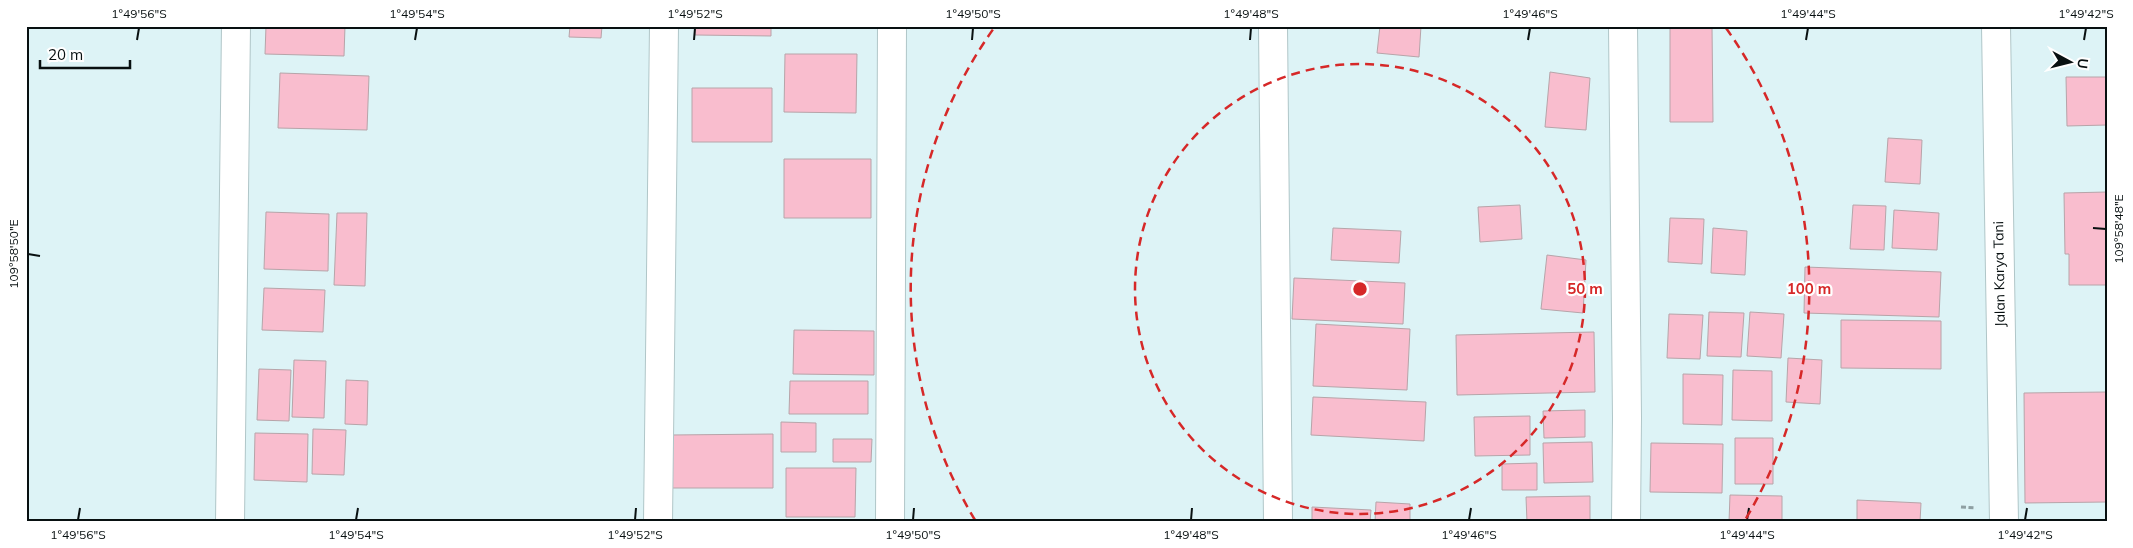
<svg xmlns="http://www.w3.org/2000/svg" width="2133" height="548" font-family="Mulish,sans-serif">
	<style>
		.building { fill: #f9bdce; stroke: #b7a4a9 }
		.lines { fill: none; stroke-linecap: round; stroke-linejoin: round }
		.minor-casing { stroke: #b0c6c8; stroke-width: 30 }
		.path { stroke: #8e9fa2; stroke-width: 3; stroke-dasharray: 5 2.5; stroke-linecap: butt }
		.minor { stroke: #fff; stroke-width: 28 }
		.ticks { fill: none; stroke: #081011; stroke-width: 2 }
		.ring { fill: none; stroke: #d62828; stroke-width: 2.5; stroke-dasharray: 9 6 }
		.labels { text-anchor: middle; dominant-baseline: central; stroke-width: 4.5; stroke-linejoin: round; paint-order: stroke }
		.street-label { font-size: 14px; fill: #081011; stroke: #fff }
		.centre { fill: #d62828; stroke: #fff; stroke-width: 2.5 }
		.ring-label { font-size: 15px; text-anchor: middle; font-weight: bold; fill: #d62828; stroke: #fff; stroke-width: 4.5; stroke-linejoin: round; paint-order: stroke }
		.neatline { fill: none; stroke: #081011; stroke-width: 2 }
		.ticks-label { font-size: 12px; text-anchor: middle; fill: #081011 }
	</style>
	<rect width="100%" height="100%" fill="#ddf3f6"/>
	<path class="building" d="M266,26H345L344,56L265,54Z
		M570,26H602L601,38L569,37Z
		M695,26H771V36L695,35Z
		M1380,26H1421L1419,57L1377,53Z
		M1670,26H1712L1713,122H1670Z
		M785,54H857L856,113L784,112Z
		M1550,72L1590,78L1586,130L1545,127Z
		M280,73L369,76L367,130L278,128Z
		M2066,77H2107V125L2067,126Z
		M692,88H772V142H692Z
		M1888,138L1922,140L1920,184L1885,182Z
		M784,159H871V218H784Z
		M2107,192V285H2069V254H2065L2064,193Z
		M1520,205L1522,239L1480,242L1478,207Z
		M1853,205L1886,206L1884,250L1850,249Z
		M1894,210L1939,213L1937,250L1892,248Z
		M266,212L329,214L328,271L264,269Z
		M337,213H367L365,286L334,285Z
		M1670,218L1704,219L1702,264L1668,262Z
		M1333,228L1401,231L1399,263L1331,260Z
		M1713,228L1747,231L1745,275L1711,273Z
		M1547,255L1586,260L1583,313L1541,309Z
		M1805,267L1941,272L1939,317L1804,313Z
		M1294,278L1405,283L1403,324L1292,319Z
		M264,288L325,290L323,332L262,330Z
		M1709,312L1744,313L1741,357L1707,356Z
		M1750,312L1784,314L1781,358L1747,356Z
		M1669,314L1703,315L1700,359L1667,358Z
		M1841,320L1941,321V369L1841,368Z
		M1316,324L1410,329L1407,390L1313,386Z
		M794,330L874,331V375L793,374Z
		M1594,332L1595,392L1457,395L1456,335Z
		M1788,358L1822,360L1820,404L1786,402Z
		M294,360L326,361L324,418L292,417Z
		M259,369L291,370L289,421L257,420Z
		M1733,370L1772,371V421L1732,420Z
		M1683,374L1723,375L1722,425L1683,424Z
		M346,380L368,381L367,425L345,424Z
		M790,381H868V414H789Z
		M2107,392V502L2025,503L2024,393Z
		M1313,397L1426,402L1424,441L1311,435Z
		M1585,410V437L1544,438L1543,411Z
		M1530,416V455L1475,456L1474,417Z
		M781,422L816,423V452H781Z
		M313,429L346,430L344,475L312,474Z
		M255,433L308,434L307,482L254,480Z
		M773,434V488H671V435Z
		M1735,438H1773V484H1735Z
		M833,439H872L871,462H833Z
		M1592,442L1593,482L1544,483L1543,443Z
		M1651,443L1723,444L1722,493L1650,492Z
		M1537,463V490H1502V464Z
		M786,468H856L855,517H786Z
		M1730,495L1782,496V522H1729Z
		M1590,496V522H1527L1526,497Z
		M1857,500L1921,503L1920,522H1857Z
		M1376,502L1410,504V522H1375Z
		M1312,507L1371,510L1370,522H1312Z
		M790,520H873V522H790Z"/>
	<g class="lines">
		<defs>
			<path id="minor" d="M1273,26L1278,522
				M1623,26L1627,418L1626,522
				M1996,26L2004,522
				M230,522L236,26
				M658,522L664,26
				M890,522L892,26"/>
		</defs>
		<use href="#minor" class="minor-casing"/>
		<path class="path" d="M1961,507L1976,508"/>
		<use href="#minor" class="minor"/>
	</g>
	<path class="ticks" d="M137,40L139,28M415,40L417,28M694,40L695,28M972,40L973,28M1250,40L1251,28M1528,40L1530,28M1806,40L1808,28M2084,40L2086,28M2093,228L2106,229M28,254L40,256M78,520L80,508M356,520L358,508M635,520L636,508M913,520L914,508M1191,520L1192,508M1469,520L1471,508M1747,520L1749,508M2025,520L2027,508"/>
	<g class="ring">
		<circle cx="1360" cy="289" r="225"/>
		<path d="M975 520A449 449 0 0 1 994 28M1726 28A449 449 0 0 1 1745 520"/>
	</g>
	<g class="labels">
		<g class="street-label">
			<text transform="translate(1999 274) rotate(-91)">Jalan Karya Tani</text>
		</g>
	</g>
	<circle cx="1360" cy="289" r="8" class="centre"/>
	<g class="ring-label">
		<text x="1585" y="294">50 m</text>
		<text x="1809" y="294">100 m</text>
	</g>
	<rect width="2133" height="548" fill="none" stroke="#ffffff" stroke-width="55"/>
	<g transform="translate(2070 62) rotate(97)" stroke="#ffffff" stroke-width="4" paint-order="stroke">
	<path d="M0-4L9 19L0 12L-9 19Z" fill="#081011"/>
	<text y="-8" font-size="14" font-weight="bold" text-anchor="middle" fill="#081011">U</text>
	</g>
	<path d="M40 60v8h90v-8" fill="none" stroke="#081011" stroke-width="2.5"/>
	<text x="48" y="60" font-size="15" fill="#081011" stroke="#ffffff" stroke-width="4" paint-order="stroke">20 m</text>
	<rect x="28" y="28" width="2078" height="492" class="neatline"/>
	<g class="ticks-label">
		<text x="139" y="18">1°49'56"S</text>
		<text x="417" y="18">1°49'54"S</text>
		<text x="695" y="18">1°49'52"S</text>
		<text x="973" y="18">1°49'50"S</text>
		<text x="1251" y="18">1°49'48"S</text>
		<text x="1530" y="18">1°49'46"S</text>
		<text x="1808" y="18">1°49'44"S</text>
		<text x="2086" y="18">1°49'42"S</text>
		<text transform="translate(2119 229) rotate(-90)" y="4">109°58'48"E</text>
		<text transform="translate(14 254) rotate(-90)" y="4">109°58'50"E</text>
		<text x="78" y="539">1°49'56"S</text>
		<text x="356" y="539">1°49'54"S</text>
		<text x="635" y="539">1°49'52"S</text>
		<text x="913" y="539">1°49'50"S</text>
		<text x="1191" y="539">1°49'48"S</text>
		<text x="1469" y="539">1°49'46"S</text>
		<text x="1747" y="539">1°49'44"S</text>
		<text x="2025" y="539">1°49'42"S</text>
	</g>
</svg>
